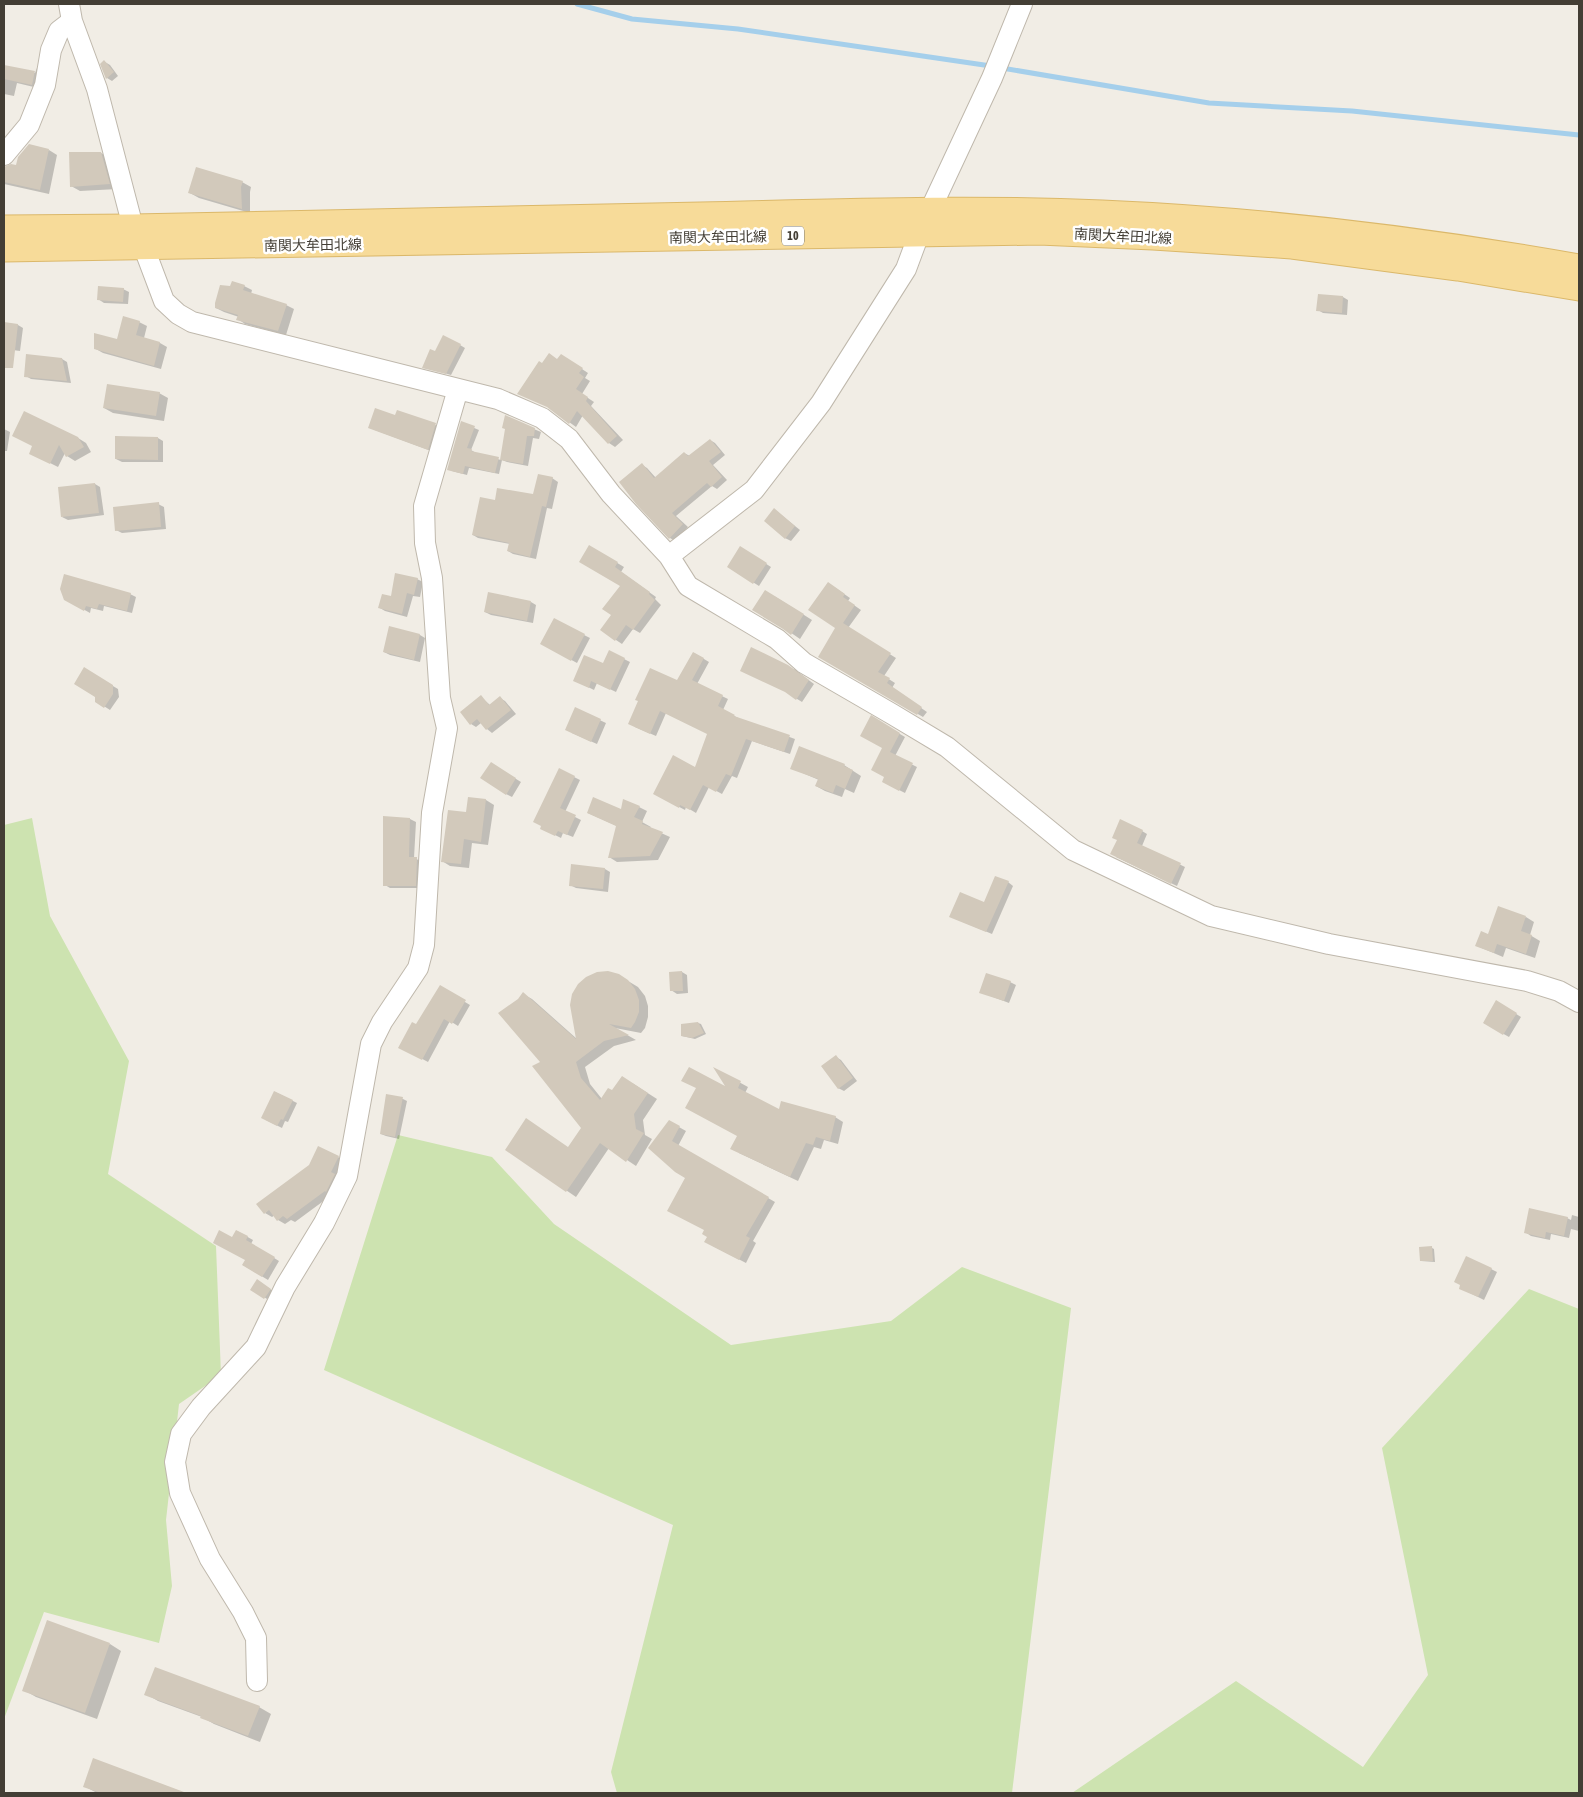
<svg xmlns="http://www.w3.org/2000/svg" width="1583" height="1797" font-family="'Asap Condensed','Noto Sans JP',sans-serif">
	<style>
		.green { fill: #cde3b0 }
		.shadow { fill: #0003 }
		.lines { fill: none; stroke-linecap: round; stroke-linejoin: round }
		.stream { stroke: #a5cfeb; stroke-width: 5 }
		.building { fill: #d2c9bb }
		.minor-casing { stroke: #bfb8ac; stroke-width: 22 }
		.major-casing { stroke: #dbb86a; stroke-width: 27 }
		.minor { stroke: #fff; stroke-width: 20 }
		.major { stroke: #f7db99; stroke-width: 25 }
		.labels { text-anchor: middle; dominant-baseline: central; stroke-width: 5; stroke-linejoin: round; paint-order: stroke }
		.shield { fill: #fff; stroke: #7b7872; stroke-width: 1 }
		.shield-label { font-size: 12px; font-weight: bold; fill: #433e35 }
		.street-label { font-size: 14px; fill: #433e35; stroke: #fff }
	</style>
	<rect width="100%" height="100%" fill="#f1ede5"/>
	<path class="green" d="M32,818L50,916L129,1061L108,1174L216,1246L221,1375L179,1404L166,1520L172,1586L159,1643L44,1612L4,1719V825Z
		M398,1135L492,1157L554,1224L731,1345L891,1321L962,1267L1071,1308L1012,1793H617L611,1772L673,1525L324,1370Z
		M1529,1289L1579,1309V1793H1072L1236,1681L1363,1767L1428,1675L1382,1448Z"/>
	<path class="shadow" d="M105,62L110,65L118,76L112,81L107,78Z
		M6,67L35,73L37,68L41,70L38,88L17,83L14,96L4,94V74Z
		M49,150L57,155L49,194L4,184V167L11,166L17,167Z
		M101,153L110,158L118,189L80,191L71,186Z
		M242,182L251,187L250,192V213L199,198L190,193Z
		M244,286L252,290L251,294L286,305L294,309L286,335L245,324L238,319L239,317L224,312L216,308L231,287Z
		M123,289L129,292L128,304L104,303L98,299Z
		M1343,297L1348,300L1347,315L1323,313L1318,310Z
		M139,322L147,326L144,338L160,343L167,347L161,369L103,353L96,349L118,340Z
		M4,323L18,325L23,328L20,351L5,349L4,363Z
		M460,345L465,348L451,375L423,367L436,353Z
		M62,359L67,362L71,383L31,379L26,376Z
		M567,359L588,373L585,378L590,381L582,394L594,402L591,406L623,440L615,447L609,443L583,415L576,427L551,409L543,365Z
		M159,393L168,398L164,421L113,413L104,408Z
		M396,417L435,425L441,428L434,452L375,430Z
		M505,417L541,432L539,439L533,438L528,466L507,462L502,460L499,474L469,468L467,475L452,471L462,423L479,430L471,450L476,453L501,460L506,429Z
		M4,429L10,432L7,451H4Z
		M78,438L86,443L91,452L75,461L67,456L65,453L58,467L30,453Z
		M158,438L163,441V462H122L116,459Z
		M710,440L715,443L725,455L713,465L727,480L717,489L712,486L676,516L688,527L675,541L670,538L642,465L647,468L656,478L684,453L690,456Z
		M552,478L558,482L552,509L547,508L536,559L513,554L508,551L510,544L478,538L473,535L496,502L534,496Z
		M95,484L100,487L104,515L68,520L62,517Z
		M158,504L164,507L166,529L122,533L116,530Z
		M775,510L800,530L791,541L785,538Z
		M589,546L624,567L621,572L656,597L655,599L661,605L640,633L633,629L622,644L616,640L613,614L622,585Z
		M741,548L771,567L759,586L729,567Z
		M417,579L423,582L420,597L413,596L407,617L385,611L380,608Z
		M834,587L850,598L848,601L861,610L848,628L896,658L884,676L895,683L892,688L927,712L923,717L820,657L837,628Z
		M130,594L136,597L132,613L104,606L103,611L91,608L90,613L65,599Z
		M774,596L812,620L800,639L784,628Z
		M531,602L536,605L533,623L491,615L485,612Z
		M554,620L590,638L577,663L542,644Z
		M390,628L420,635L425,638L420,662L390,655L384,652Z
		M694,653L709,662L697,684L728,699L723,710L740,719L795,739L790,754L752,741L737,778L732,776L722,794L709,787L696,813L686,807L685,810L655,794L695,769L709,734L666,713L656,736L635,727L677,682Z
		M624,659L630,662L616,692L597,683L594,690L580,683Z
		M84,669L118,689L119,697L110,710L96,701V696Z
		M794,669L814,684L802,702L789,694Z
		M481,697L490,705L500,698L505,701L516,714L492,733L487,729L481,723L476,727L471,724Z
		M576,709L606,723L597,744L572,733Z
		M871,717L905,737L895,756L917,767L905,793L889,785L886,777L883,747Z
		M844,765L861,776L854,793L845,789L842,797L825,791L816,786L819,780L791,768Z
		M497,767L521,782L512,797L506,794Z
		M560,770L580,780L565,812L581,820L573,837L563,833L561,838L547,831Z
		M469,798L486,800L494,805L488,845L472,843L469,868L450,866L442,861L467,814Z
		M639,807L647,811L642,822L651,827L650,828L670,837L658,860L617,862L609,857L617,826L588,813Z
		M384,818L410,819L416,822L414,858L423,862L421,888H390L385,885Z
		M1142,831L1147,834L1142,846L1185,867L1177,886L1116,857Z
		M605,869L610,872L608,892L576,888L570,885Z
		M1008,882L1013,886L992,934L956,919L985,904Z
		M1526,917L1534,922L1530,935L1540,941L1535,958L1506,948L1503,957L1477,946L1489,935Z
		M682,972L687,975L688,993L677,994L671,990Z
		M628,981L638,987L645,996L648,1006V1017L645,1028L641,1033L615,1028L636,1040L614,1046L585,1067L590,1084L602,1099L613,1091L632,1083L657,1099L643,1120L645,1135L652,1139L636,1166L609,1148L576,1197L506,1149L569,1148L583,1128L542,1062L519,1000L523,994L532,999L577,1039Z
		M1010,982L1016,985L1009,1003L980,992Z
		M440,987L470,1005L458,1026L450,1021L428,1062L400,1047L417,1026Z
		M1497,1002L1521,1017L1509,1037L1484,1023Z
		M698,1023L701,1024L706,1034L695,1039L682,1036Z
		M836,1057L841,1060L857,1081L844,1091L838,1088Z
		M717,1070L748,1087L745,1093L780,1111L835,1117L843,1122L838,1144L824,1140L821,1149L814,1147L798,1181L739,1153V1136L729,1089Z
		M275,1092L297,1103L288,1122L285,1121L282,1128L266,1120Z
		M387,1096L403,1099L407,1101L399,1139L386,1136L381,1134Z
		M670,1122L686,1131L678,1146L775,1202L753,1241L756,1243L746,1263L713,1246L705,1230L686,1178L675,1171Z
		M338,1157L345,1161L333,1194L295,1222L291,1220L285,1224L278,1220L275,1215L272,1217L265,1213L310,1166Z
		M1572,1215L1579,1217V1231L1571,1229L1569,1238L1551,1234L1550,1240L1531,1236L1525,1232L1567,1218L1571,1220Z
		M237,1231L253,1240L251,1244L279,1261L268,1280L243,1265L246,1260L233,1239Z
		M1432,1248L1434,1249L1435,1262L1421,1261Z
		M1491,1269L1497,1272L1484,1300L1466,1291Z
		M258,1281L273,1291L267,1299L252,1289Z
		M110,1644L121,1651L97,1719L36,1697L24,1690Z
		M146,1694L259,1707L271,1714L260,1742L214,1724L202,1717L158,1701Z
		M94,1760L185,1793H97L84,1786Z"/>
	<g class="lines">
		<path class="stream" d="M577,4L632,19L738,29L991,66
			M1002,68L1209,103L1352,111L1579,135"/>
	</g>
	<path class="building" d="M104,60L114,72L106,79L100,64Z
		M4,65L35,71L36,66L32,85L4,79Z
		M29,144L49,149L40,190L4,182V167L11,164L16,165L18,157Z
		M69,152H101L110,184L70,187Z
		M196,167L243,181L241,187L242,209L188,193Z
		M232,281L245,285L243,290L287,304L278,331L236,320L238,315L215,308V303L220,285L230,286Z
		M98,286L124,288L123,302L97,300Z
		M1318,294L1343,296L1342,313L1316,311Z
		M123,316L140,321L136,335L160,342L154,366L94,349V333L117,339Z
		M4,322L18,324L13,368H4Z
		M443,335L461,344L446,374L422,368L430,349L435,351Z
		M549,353L557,359L561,354L583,368L579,373L584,377L576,389L588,397L586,401L617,436L608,444L577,411L569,424L547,407L517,394L539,361L542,363Z
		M26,354L62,358L67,381L24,377Z
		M107,384L160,392L156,416L103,408Z
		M375,408L395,415L397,410L436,423L428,450L368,428Z
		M24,411L78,437L84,447L66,457L59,445L50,464L29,454L32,446L12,436Z
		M505,415L535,428L534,436H527L523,464L500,460L505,429L502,428Z
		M461,421L475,426L467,448L472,449L471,451L499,457L495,473L465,466L463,474L447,470Z
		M115,436L158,437V460L115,459Z
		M710,439L721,452L709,461L722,477L711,487L707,483L672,513L683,524L669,539L636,504L619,482L642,463L654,478L684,452L688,456Z
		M538,474L553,477L546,507L542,506L530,557L507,551L509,543L472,535L480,497L495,500L497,488L533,494Z
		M95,483L99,513L61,517L58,487Z
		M159,502L161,527L115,531L113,507Z
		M774,508L795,526L785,539L764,521Z
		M589,545L618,562L615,567L650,592L649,594L655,600L633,630L626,625L615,641L600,630L611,615L602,609L620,586L579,562Z
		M740,546L767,563L753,584L727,567Z
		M395,573L418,578L414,595L407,593L402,614L378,608L382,594L391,596Z
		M64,574L131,593L127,611L99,604L97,609L86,606L84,611L64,600L60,589Z
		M828,582L845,594L843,597L855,605L843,623L891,653L878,672L890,678L887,683L922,707L917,715L818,657L835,628L808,610Z
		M765,590L804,614L791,635L783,629L752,610Z
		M488,592L531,601L527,621L484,612Z
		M554,618L585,634L571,661L540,644Z
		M389,626L420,634L414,660L383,652Z
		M751,647L788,665L809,680L796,700L785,692L740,671Z
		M609,650L625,658L610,690L591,681L589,688L573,681L584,655L603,663Z
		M693,652L704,658L692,680L723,695L718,706L735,715L734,716L790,735L784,752L746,739L731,776L726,774L716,792L703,785L690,810L680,805L679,808L653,794L673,755L695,767L707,734L660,711L650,734L628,724L638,701L635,700L650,668L677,680Z
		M84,667L113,685V694L104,708L95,702V697L74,684Z
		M481,695L489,705L500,696L511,710L486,730L477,719L470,725L460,712Z
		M575,707L601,719L591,742L565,730Z
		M871,715L900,733L890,752L913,763L899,791L882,782L884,777L871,770L882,748L860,736Z
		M799,746L845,764L844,766L853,770L845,789L836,785L833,793L815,786L818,779L790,769Z
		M491,762L516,778L506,795L480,778Z
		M559,768L575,776L560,808L576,815L567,835L558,831L555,836L540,829L541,826L533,822Z
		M468,797L486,799L481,842L464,839L461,864L441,862L448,810L466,812Z
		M593,797L621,809L623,799L640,806L634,817L643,821L642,824L663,832L650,856L608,858L616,826L587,813Z
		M383,816L410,818L409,857H417L416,886H383Z
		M1120,819L1143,830L1137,843L1181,863L1171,884L1110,854L1117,840L1112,838Z
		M571,864L605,868L603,889L569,886Z
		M995,876L1009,881L986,932L949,917L960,892L984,902Z
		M1498,906L1526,916L1521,931L1532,935L1526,954L1497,944L1494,953L1475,946L1481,931L1488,934Z
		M608,971L619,974L628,980L635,989L639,1000V1012L635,1022L631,1028L609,1024L629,1035L604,1041L576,1062L581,1078L600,1100L608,1088L612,1090L622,1076L648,1093L634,1114L636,1129L644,1133L626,1162L600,1143L566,1192L505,1150L526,1118L568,1147L581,1128L532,1066L540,1062L498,1013L518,999L523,992L576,1039L570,1005L572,994L578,984L586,977L597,972Z
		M682,971L683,991H670L669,972Z
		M986,973L1011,981L1004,1001L979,993Z
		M440,985L466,1000L452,1024L444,1019L422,1060L398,1048L412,1022L416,1024Z
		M1496,1000L1517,1013L1503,1035L1483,1023Z
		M698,1022L704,1033L692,1038L681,1036V1024Z
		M836,1055L853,1078L838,1089L821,1066Z
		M689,1067L725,1086L713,1067L741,1081L738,1088L779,1109L781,1101L836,1116L830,1141L816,1137L813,1145L806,1143L790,1177L730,1149L737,1136L685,1108L696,1088L681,1081Z
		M274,1091L293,1100L283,1120L281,1119L277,1126L261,1118Z
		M386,1094L403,1097L395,1137L380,1134Z
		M669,1120L680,1126L672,1141L769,1197L746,1236L750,1238L739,1260L704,1242L707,1237L702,1234L704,1230L667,1211L685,1178L675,1172L648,1148Z
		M318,1146L339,1156L331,1172L335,1174L326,1192L325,1191L287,1219L283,1216L277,1221L269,1210L264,1214L256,1204L309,1165Z
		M1529,1208L1568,1217L1564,1236L1546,1232L1545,1238L1524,1233Z
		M219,1230L232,1237L236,1230L248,1236L246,1240L275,1257L262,1277L242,1265L245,1260L213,1243Z
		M1432,1246L1433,1261H1420L1419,1247Z
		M1466,1256L1492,1268L1478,1297L1459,1289L1460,1285L1454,1282Z
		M257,1279L271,1289L264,1299L250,1290Z
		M47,1620L110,1643L85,1713L22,1691Z
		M155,1667L260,1706L248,1736L200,1718L201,1716L144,1695Z
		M93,1758L184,1792V1793H101L83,1787Z"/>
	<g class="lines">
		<defs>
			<path id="minor" d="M69,4L72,21L97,89L133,227L144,248L164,301L178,314L192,322L498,399L542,418L569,439L611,494L669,556L688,586L777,639L804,663L892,714L947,747L1073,850L1211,916L1329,944L1527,981L1559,991L1579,1002
				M4,155L29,125L45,85L51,50L59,31L72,21
				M669,556L754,490L821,403L906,269L919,234L992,78L1022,4
				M257,1681L256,1638L243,1612L210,1559L180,1493L175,1462L181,1434L201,1407L256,1347L285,1287L324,1223L347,1176L371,1044L382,1022L418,968L424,945L432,813L447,728L440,698L432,578L425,543L424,506L458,389"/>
			<path id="major" d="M4,228L133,227C323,223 512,219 701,215C835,212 969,207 1102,213C1262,220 1421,239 1579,267
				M4,249L1039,232L1153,237L1292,246L1458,268L1579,288"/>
		</defs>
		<use href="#minor" class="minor-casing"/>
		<use href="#major" class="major-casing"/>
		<use href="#minor" class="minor"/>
		<use href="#major" class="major"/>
	</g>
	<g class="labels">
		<rect class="shield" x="782" y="226.5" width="22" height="19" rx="4"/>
		<g class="shield-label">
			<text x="793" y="236">10</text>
		</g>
		<g class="street-label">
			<text transform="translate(1123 236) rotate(3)">南関大牟田北線</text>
			<text transform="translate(718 237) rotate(-1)">南関大牟田北線</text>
			<text transform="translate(313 245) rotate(-1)">南関大牟田北線</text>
		</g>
	</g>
	<rect width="1583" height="1797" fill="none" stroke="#433e35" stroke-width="10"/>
</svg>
